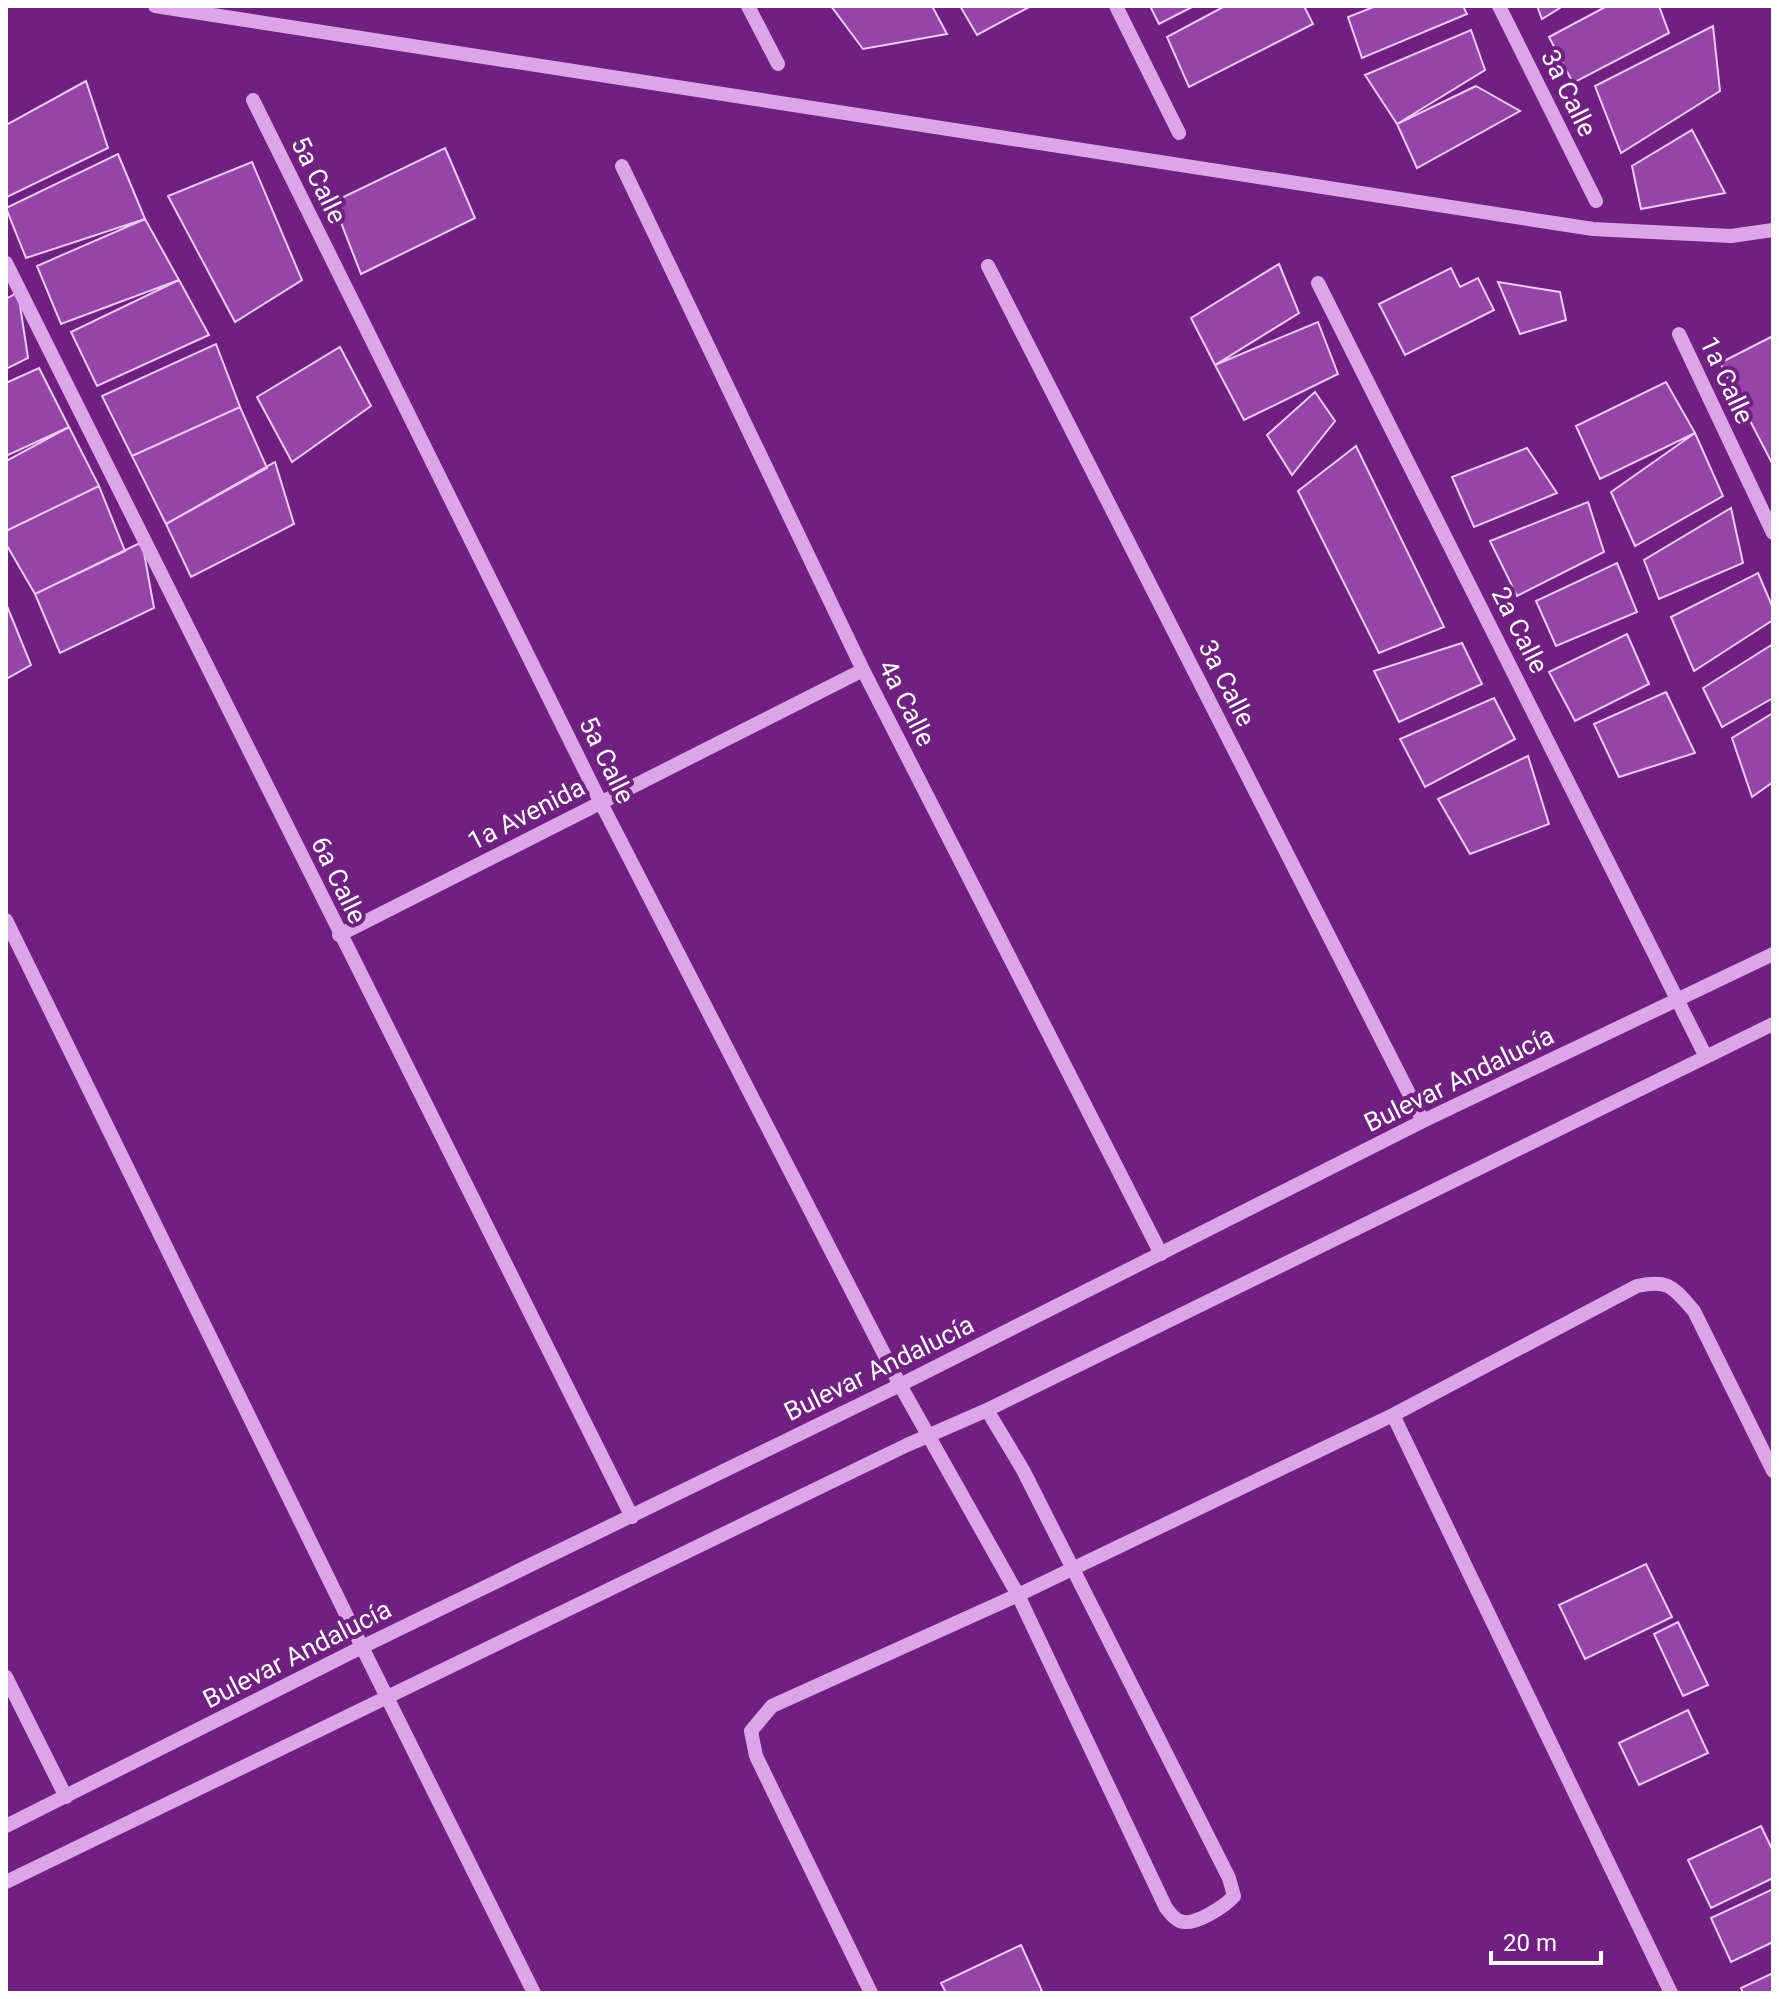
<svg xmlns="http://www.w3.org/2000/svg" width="1779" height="1999" font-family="Roboto,sans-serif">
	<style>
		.building { fill: #9545a7; stroke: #edc9f6; stroke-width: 2 }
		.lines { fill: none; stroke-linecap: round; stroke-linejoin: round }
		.minor { stroke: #dba5e8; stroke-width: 14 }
		.labels { text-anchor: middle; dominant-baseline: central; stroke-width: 8; stroke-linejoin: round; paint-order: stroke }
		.street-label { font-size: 26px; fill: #fff; stroke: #6f2080 }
	</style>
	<rect width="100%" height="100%" fill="#6f2080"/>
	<path class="building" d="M831,6H932L947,34L863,49Z
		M960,6H1031L977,35Z
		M1150,6H1194L1159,24Z
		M1225,6H1304L1313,24L1189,87L1167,37Z
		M1376,6H1463L1467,14L1362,58L1348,17Z
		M1537,6H1563L1542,19Z
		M1607,6H1659L1669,33L1573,83L1549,37Z
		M1713,26L1720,91L1621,153L1595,86Z
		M1471,30L1485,70L1397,124L1365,75Z
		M86,81L108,148L7,197L6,125Z
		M1476,86L1520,111L1417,168L1397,124Z
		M1692,130L1725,193L1641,209L1632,166Z
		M445,148L475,218L361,274L333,202Z
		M118,154L145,219L26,258L6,208Z
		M252,162L302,280L235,322L168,196Z
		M145,219L179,280L61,324L37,266Z
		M1279,264L1299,313L1215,365L1191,318Z
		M1451,268L1460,287L1478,278L1494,310L1405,355L1379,304Z
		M179,280L209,335L97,386L71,332Z
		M1498,282L1560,292L1566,320L1520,334Z
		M18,292L28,358L6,369V299Z
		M1318,322L1338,374L1244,420L1215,365Z
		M1773,336V465L1720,363Z
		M216,344L240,407L132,456L102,396Z
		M340,347L371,406L292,462L257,397Z
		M39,368L69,427L6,456V383Z
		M1666,382L1695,433L1600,479L1576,426Z
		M1315,392L1335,421L1292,475L1267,435Z
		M240,407L267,468L166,524L132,456Z
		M69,427L99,486L6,531V461Z
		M1695,433L1723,496L1635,546L1611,492Z
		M1356,446L1444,627L1379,653L1298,491Z
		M1527,448L1557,493L1474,527L1452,477Z
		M275,462L294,524L191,577L166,524Z
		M99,486L125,551L35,594L6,544V531Z
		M1588,502L1604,552L1517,596L1490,541Z
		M1731,508L1743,563L1659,599L1644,560Z
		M142,542L154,608L60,653L35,594Z
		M1617,563L1637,612L1556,646L1536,601Z
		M1758,573L1773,608V620L1694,671L1671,617Z
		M7,606L31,665L6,679V607Z
		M1627,634L1649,684L1575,721L1549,672Z
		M1462,643L1482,684L1399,722L1374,671Z
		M1773,644V698L1722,727L1703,688Z
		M1666,692L1695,753L1619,777L1594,724Z
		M1494,698L1515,739L1425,787L1400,739Z
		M1773,713V782L1752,797L1732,738Z
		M1528,756L1549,824L1470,854L1438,799Z
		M1646,1564L1672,1617L1585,1659L1559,1605Z
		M1678,1622L1708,1685L1683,1696L1654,1634Z
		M1688,1710L1708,1753L1639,1785L1619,1743Z
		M1761,1826L1773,1851V1878L1711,1908L1688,1860Z
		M1773,1889V1942L1731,1962L1711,1918Z
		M1021,1945L1042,1991L1038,1993H946L941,1983Z
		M1773,1973V1993H1743L1741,1988Z"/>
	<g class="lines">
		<path class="minor" d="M155,6L1593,229L1731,236L1773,230
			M748,6L778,64
			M1116,6L1179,133
			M1499,6L1596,201
			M253,100L601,803L900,1385L1018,1595L1166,1908C1170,1913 1174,1919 1180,1921C1194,1927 1225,1906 1234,1896L1229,1878L1023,1470L987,1410
			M622,166L863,670L1161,1254
			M6,263L632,1517
			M988,266L1423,1121
			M1318,283L1706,1057
			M1679,334L1773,533
			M6,920L362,1647L534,1993
			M339,935L863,670
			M1393,1415L1671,1993
			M6,1677L66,1797
			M6,1826L362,1647L900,1385L1423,1121L1773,954
			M6,1882L907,1445L987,1410L1773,1024
			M871,1993L756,1756L751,1731L772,1706L1018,1595L1393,1415L1637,1286C1669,1279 1673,1287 1694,1311L1773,1471"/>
	</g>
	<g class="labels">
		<g class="street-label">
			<text transform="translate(1569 93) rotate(64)">3a Calle</text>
			<text transform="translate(319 180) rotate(64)">5a Calle</text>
			<text transform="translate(1727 380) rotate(65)">1a Calle</text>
			<text transform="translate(1520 630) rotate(63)">2a Calle</text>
			<text transform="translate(1227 683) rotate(63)">3a Calle</text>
			<text transform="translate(907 703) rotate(63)">4a Calle</text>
			<text transform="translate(607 760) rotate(64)">5a Calle</text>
			<text transform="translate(526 814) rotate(-27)">1a Avenida</text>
			<text transform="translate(339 880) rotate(64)">6a Calle</text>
			<text transform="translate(1459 1079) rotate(-26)">Bulevar Andalucía</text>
			<text transform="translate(879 1368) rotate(-26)">Bulevar Andalucía</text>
			<text transform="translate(297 1654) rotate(-27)">Bulevar Andalucía</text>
		</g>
	</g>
	<rect width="1779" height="1999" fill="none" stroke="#ffffff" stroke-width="16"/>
	<path d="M1491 1951v12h110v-12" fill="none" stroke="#ffffff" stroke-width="4"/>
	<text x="1503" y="1951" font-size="24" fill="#ffffff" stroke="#6f2080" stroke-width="6" paint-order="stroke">20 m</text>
</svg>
